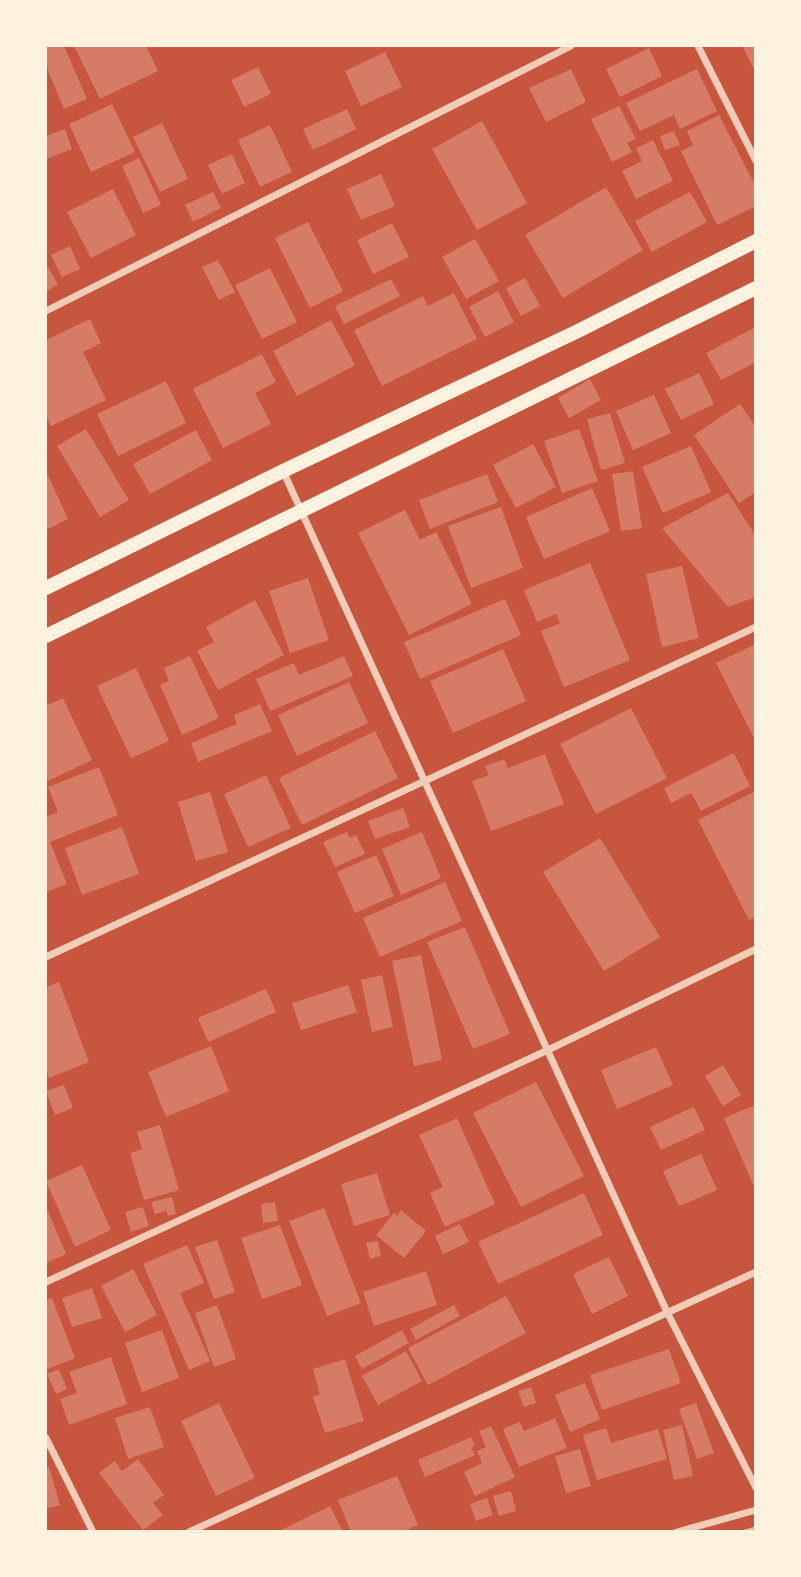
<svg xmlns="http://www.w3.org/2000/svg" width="801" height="1577" font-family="'IBM Plex Sans',sans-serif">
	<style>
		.building { fill: #d67c66 }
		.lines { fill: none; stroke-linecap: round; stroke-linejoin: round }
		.minor { stroke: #f1ccb7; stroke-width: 7 }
		.secondary { stroke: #fff3e0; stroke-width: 14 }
		.rail { stroke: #e9b49f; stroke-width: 5 }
	</style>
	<rect width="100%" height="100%" fill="#c8553d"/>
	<path class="building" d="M46,46H64L87,99L64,109L46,66Z
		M74,46H146L158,71L100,99Z
		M742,46H756V73Z
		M649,48L662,76L620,97L606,69Z
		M385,52L402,87L361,106L345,71Z
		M258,67L271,94L244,107L231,80Z
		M571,69L586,102L546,122L529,88Z
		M697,69L717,111L680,129L674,115L640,131L626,103Z
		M112,104L135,152L91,172L69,124Z
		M619,106L636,139L627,143L632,152L612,162L591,119Z
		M347,109L356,129L313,150L303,129Z
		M719,115L756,187V206L717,225L681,151L693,145L687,131Z
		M482,121L527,203L477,230L432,149Z
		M162,123L188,179L160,192L133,137Z
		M270,125L292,172L260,187L238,140Z
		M65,129L72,149L46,159V136Z
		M674,131L680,145L665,150L660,136Z
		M653,140L673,181L636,199L622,171L642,161L636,148Z
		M232,154L245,183L222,194L208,165Z
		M139,158L161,205L143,213L122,166Z
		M381,174L395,206L361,220L347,189Z
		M606,187L643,250L563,298L525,235Z
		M113,189L136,235L91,258L67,212Z
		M213,192L221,208L193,222L185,205Z
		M690,192L707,222L652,252L635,221Z
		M308,222L343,291L310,308L275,238Z
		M392,223L409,257L373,274L357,240Z
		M475,239L499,281L466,299L442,257Z
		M70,246L80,269L62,277L51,255Z
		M218,260L235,292L219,300L202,267Z
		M46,264L58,284L46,292Z
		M270,268L297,322L262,339L235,285Z
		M525,278L540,306L521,316L506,288Z
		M391,279L400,296L344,324L335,306Z
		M498,291L514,322L485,337L469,307Z
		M454,293L477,339L382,386L354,330L423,296L428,306Z
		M90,319L101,343L83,352L106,400L51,426L46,416V340Z
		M331,320L355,365L297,396L273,351Z
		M756,327V362L721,380L706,353Z
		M262,354L276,382L255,393L271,424L223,448L193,389Z
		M699,373L714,404L681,420L665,389Z
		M590,379L601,400L569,418L558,398Z
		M166,381L186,423L118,456L97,414Z
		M654,395L671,433L633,450L616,411Z
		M740,404L756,427V492L739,503L694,435Z
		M610,413L625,463L601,470L587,419Z
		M86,429L129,500L100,517L57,446Z
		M579,429L598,481L562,493L544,441Z
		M196,430L212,460L150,494L133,464Z
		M533,444L556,487L516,508L493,465Z
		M691,446L711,492L663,513L642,467Z
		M46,471L68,519L46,530Z
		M633,471L642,528L621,531L612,474Z
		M487,474L498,502L430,529L419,500Z
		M592,488L610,531L544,559L526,517Z
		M728,493L756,536V597L728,607L662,528Z
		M501,507L523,568L471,588L448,526Z
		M405,510L420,540L436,532L472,604L409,635L358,533Z
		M590,563L630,660L564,687L541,631L560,623L556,614L537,622L524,590Z
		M682,566L699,638L662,647L646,574Z
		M308,578L329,640L290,653L269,591Z
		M505,599L521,635L420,679L404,642Z
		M255,600L284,655L218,690L197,651L214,642L206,627Z
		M756,644V742L716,663Z
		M503,649L526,701L453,733L430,681Z
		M190,656L219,718L182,735L160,685L169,681L164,668Z
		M344,656L353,676L270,711L256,679L294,663L299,675Z
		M136,668L169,741L131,758L97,686Z
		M349,682L368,723L297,756L278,715Z
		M63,698L92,760L46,782V706Z
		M260,704L272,731L198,762L191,743L237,724L234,715Z
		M631,708L667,778L596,814L560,744Z
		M375,731L398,778L302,825L279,778Z
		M734,753L750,786L701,811L691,793L671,803L664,788Z
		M545,754L564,804L491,831L472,781L489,775L485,766L504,759L508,768Z
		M99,767L118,815L50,842L67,884L46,892V817L58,812L48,787Z
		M266,775L291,828L248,847L224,794Z
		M756,791V917L749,920L698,820Z
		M210,792L228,852L196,861L178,802Z
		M403,808L410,827L375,839L368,821Z
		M122,827L139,874L82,895L65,848Z
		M347,832L350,838L356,835L365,854L335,867L323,842Z
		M422,832L441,878L401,895L382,849Z
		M600,838L660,937L604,971L543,872Z
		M376,855L394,896L355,913L337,872Z
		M445,882L462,921L380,957L363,918Z
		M465,927L510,1034L473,1049L427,942Z
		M421,955L442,1060L414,1066L392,961Z
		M382,975L393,1027L372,1032L361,980Z
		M59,982L89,1062L49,1078L46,1070V987Z
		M348,985L357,1012L301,1030L292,1003Z
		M266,989L276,1012L208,1042L198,1018Z
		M211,1046L229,1091L166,1117L148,1072Z
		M656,1047L673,1085L617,1109L601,1070Z
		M723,1065L741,1095L723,1106L705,1076Z
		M536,1082L584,1176L521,1207L473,1113Z
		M64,1085L73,1108L55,1115L46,1091Z
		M756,1105V1191L724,1118Z
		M694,1107L705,1130L661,1150L650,1127Z
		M457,1118L495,1204L445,1227L430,1193L443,1187L419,1135Z
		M160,1125L179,1190L144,1200L130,1153L142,1149L137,1132Z
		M701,1154L717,1190L679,1206L663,1171Z
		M82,1165L111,1230L75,1247L46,1181Z
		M377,1173L390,1215L354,1226L341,1184Z
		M584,1193L603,1235L498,1284L478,1242Z
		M172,1197L176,1214L168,1216L166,1211L155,1214L151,1202Z
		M275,1202L278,1221L263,1223L261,1204Z
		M46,1207L66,1254L46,1263Z
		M143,1207L149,1226L131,1232L125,1212Z
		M324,1208L361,1303L327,1316L289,1221Z
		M401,1210L426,1231L404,1258L376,1235L394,1213L397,1216Z
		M460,1224L469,1242L443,1254L435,1236Z
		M280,1225L302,1285L262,1299L241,1238Z
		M217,1240L235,1292L214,1299L195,1247Z
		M378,1241L381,1256L370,1259L366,1243Z
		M187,1245L204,1283L180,1293L210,1361L189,1370L143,1264Z
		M609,1257L628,1296L592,1314L573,1274Z
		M133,1269L157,1315L125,1332L101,1286Z
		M426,1271L437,1305L374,1326L363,1292Z
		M92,1288L102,1318L72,1327L62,1298Z
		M506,1296L526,1333L428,1385L408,1348Z
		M52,1298L75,1358L46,1370V1300Z
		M217,1305L236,1359L214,1367L195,1313Z
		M454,1305L460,1316L416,1340L410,1329Z
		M162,1330L179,1378L142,1392L125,1343Z
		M402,1330L409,1343L362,1369L355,1356Z
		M669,1349L681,1383L602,1410L590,1375Z
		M406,1351L422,1381L378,1405L362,1376Z
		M111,1357L127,1404L69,1425L60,1399L77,1393L69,1372Z
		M345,1359L364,1421L325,1433L313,1397L320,1394L313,1369Z
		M59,1369L67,1389L56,1394L47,1374Z
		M585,1383L600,1419L570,1432L555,1395Z
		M531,1387L536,1403L524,1407L518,1391Z
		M219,1403L255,1478L216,1496L181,1421Z
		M696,1403L714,1453L697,1459L679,1409Z
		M150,1407L164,1447L128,1459L115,1418Z
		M555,1418L567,1448L519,1467L503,1429L520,1422L524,1431Z
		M682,1425L693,1476L674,1480L663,1430Z
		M491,1426L515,1477L475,1496L464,1472L482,1463L477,1451L486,1447L479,1431Z
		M606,1428L611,1443L658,1429L667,1459L597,1480L583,1435Z
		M471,1437L475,1446L471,1448L475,1455L425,1477L418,1460Z
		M580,1449L591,1486L566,1493L555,1456Z
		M138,1459L164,1495L153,1503L163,1515L143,1530L99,1473L115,1461L122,1471Z
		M49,1467L60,1505L46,1509V1468Z
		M397,1476L418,1525L402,1532H351L338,1500Z
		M511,1491L516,1511L499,1516L493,1496Z
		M487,1498L493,1515L476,1521L470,1504Z
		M330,1506L343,1532H277Z"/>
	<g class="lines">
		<path class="minor" d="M698,46L756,161
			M46,311L571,46
			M283,471L667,1312L756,1488
			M46,957L756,627
			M46,1282L548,1050L756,949
			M46,1438L93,1532
			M189,1532L756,1272
			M677,1532L756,1510"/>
		<path class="secondary" d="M46,588L283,471L578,331L756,241
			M46,636L756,288"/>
		<path class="rail" d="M745,1532L756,1529"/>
	</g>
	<rect width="801" height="1577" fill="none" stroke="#fff3e0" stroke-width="94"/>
</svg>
